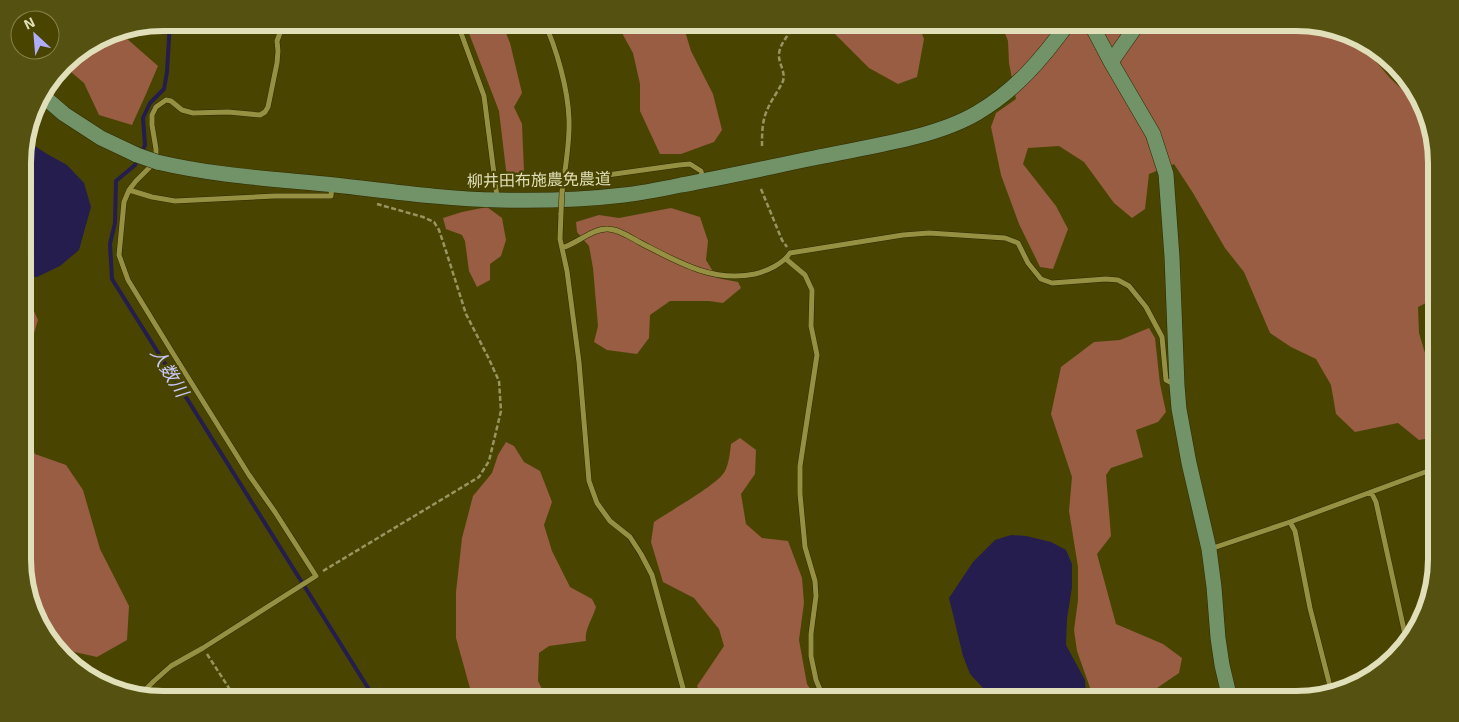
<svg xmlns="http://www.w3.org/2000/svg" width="1459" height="722" font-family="'Exo 2','Noto Sans JP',sans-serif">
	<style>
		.forest { fill: #985d42 }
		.water { fill: #241d4e }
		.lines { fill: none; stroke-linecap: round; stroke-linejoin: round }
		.stream { stroke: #241d4e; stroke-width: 4 }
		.street-casing { stroke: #2e2a00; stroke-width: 6 }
		.secondary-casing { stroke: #2e2a00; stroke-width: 16 }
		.path { stroke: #989560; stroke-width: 2.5; stroke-dasharray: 5 2.5; stroke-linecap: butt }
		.street { stroke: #959042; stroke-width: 5 }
		.secondary { stroke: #729267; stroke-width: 15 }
		.street-bridge-casing { stroke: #2e2a00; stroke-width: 6; stroke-linecap: butt }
		.secondary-bridge-casing { stroke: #2e2a00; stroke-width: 16; stroke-linecap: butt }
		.street-bridge { stroke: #959042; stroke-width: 5 }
		.secondary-bridge { stroke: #729267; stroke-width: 15 }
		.labels { text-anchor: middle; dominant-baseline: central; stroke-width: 4.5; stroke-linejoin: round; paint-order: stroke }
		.street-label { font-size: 16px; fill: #e1dfb9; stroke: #494501 }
		.water-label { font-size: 18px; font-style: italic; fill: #c8c8fb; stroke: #494501 }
		.rim { fill: none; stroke: #e1dfb9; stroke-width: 6 }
	</style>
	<rect width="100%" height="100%" fill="#494501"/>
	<path class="forest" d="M1296,22L1358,37L1365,43L1368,52L1390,78L1415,102L1424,115L1431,134L1428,146L1435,152L1436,298L1418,307L1419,333L1428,363L1436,374V437L1419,440L1398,423L1355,432L1336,414L1331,385L1316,359L1291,347L1270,333L1244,272L1225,248L1193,193L1174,164L1149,174L1145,209L1132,218L1114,203L1084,162L1059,146L1028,148L1023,164L1056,206L1068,229L1053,269L1040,267L1019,224L1001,175L991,127L996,113L1016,99L1009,63L1008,41L1001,23Z
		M465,23H502L510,43L522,93L514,107L522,124L524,171L511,182L506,170L499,111Z
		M672,23L684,28L691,51L713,94L722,130L714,142L681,154H660L640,111V84L633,53L622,33L630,25C649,35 654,33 672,23Z
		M830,23H918L924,39L917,77L898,84L869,68L835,34Z
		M118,31L158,66L146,94L132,125L99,115L84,83L64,66C73,53 103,34 118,31Z
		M487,207L502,218L506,240L501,256L490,264V280L477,287L469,271L465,241L462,235L446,229L443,218L462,212Z
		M671,208L700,217L708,241L706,260L717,278L738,282L741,288L723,303L709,301H670L650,315L649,338L637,354L607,350L594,342L598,326L593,268L589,246L577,232L576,222L599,215L619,218Z
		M23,293L28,298L38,320L23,369Z
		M1149,328L1155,338L1160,384L1166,412L1158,422L1136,430L1143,457L1111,468L1106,475L1111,536L1097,554L1116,624L1163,644L1182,658L1179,673L1157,688L1156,699H1094L1077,651L1074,630L1078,600V567L1069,511L1072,477L1051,414L1061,367L1094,342L1120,340Z
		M23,420L25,429L35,454L66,465L83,490L100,549L129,606L127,640L97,657L61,649L59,651L51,644L24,577Z
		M740,438L756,450L755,474L741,494L746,524L762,538L788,541L802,578L804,603L799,640L807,684L817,699H703L697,686L724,646L719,629L694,598L663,582L651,542L654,522C668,512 719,484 725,471C729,463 730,453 731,444Z
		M506,442L514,446L524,462L540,471L552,502L544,525L552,551L570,587L592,599L596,607C593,618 584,630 586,641L549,646L539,653L538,681L547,699H473L456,638V592L462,538L473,496L492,473L498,455Z"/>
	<path class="water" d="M26,140L47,154L67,165L84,183L91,207L79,250L60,266L37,277L23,276V154Z
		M1011,535L1026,536L1051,542L1066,550L1072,564V587L1067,619L1066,645L1085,680L1086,697L1081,699H1002L984,689L970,674L963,656L949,598L973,562L995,540Z"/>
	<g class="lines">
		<path class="stream" d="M141,154L145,145L143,118L150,103L164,89L167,72L170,22
			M137,160L135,165L116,181L115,223L110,244L112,279L375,699"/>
		<defs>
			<path id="street" d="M457,22L484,96L497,197
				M544,22C557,49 568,90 569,119C570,144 565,168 562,192
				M564,177H593L679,165L690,164L701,171L703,180
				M129,190L152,197L175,201L275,196H331L332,185
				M561,213L560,239L567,271L579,362L589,481L597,503L610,521L630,537L641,554L652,575L686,699
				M562,248C576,244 593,228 608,229C618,229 630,237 639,242C676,261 712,283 755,274C767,271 783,264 790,253L903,235L929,233L1005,238L1018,243L1028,263L1041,279L1052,283L1106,279L1118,280L1129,286L1146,307L1162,337L1166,380L1174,384
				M786,259L805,275L812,290L811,326L817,355L800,466V494L805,547L815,581L816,596L811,634V656L816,680L824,699
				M1371,492L1376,502L1406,639
				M1290,522L1295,531L1310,608L1331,690
				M1210,549L1290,522L1436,468
				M141,694L154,681L171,666L203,648L316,576L275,512L249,475L174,355L128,280L119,255L124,202L129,190L136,181L150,167L156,158V149L152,125V115L156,107L166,100L171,101L182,110L193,113L228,112L260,115L265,112L268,107L277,63L278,51L277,41L280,33L286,28L301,22"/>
			<path id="secondary" d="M1090,22L1111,62L1153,134L1166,174L1172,257L1177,385L1179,409L1189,463L1209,549L1214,587L1218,638L1222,665L1230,699
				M1111,62L1139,22
				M42,95L64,114L101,138L137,155
				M157,162C216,176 275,179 335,185C389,191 444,199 499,200C541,201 582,200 624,195C643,193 662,189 681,185C726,177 770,167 814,158C864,147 933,139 977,113C1016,90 1042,59 1069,22"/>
		</defs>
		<use href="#street" class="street-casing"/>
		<use href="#secondary" class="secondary-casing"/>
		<path class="path" d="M762,146C762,133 762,120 768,108C772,99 779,90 783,81C786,72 778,63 779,54C780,42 791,34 794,22
			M761,189L782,240L787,247
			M323,571L479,477L489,461L501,411L499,381L488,357L466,314L446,251L439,230L434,222L423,217L377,204
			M207,654L236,699"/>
		<use href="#street" class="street"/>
		<use href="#secondary" class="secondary"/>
		<defs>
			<path id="street-bridge" d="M561,213L562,192"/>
			<path id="secondary-bridge" d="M137,155L157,162"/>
		</defs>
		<use href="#street-bridge" class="street-bridge-casing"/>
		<use href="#secondary-bridge" class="secondary-bridge-casing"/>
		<use href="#street-bridge" class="street-bridge"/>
		<use href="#secondary-bridge" class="secondary-bridge"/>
	</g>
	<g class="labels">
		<g class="street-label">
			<text transform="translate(539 179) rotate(-1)">柳井田布施農免農道</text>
		</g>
		<g class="water-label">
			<text transform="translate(170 372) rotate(58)">人数川</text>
		</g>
	</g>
	<path d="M0 0H1459V722H0ZM163 31H1296A132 132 0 0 1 1428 163V559A132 132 0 0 1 1296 691H163A132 132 0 0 1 31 559V163A132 132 0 0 1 163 31Z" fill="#555110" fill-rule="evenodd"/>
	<path class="rim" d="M163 31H1296A132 132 0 0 1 1428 163V559A132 132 0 0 1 1296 691H163A132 132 0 0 1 31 559V163A132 132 0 0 1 163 31Z"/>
	<g transform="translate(35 35) rotate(334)"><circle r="24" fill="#494501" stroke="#86834b"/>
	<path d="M0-4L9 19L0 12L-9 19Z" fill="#b0aefa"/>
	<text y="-8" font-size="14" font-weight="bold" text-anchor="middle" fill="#e1dfb9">N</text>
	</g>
</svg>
